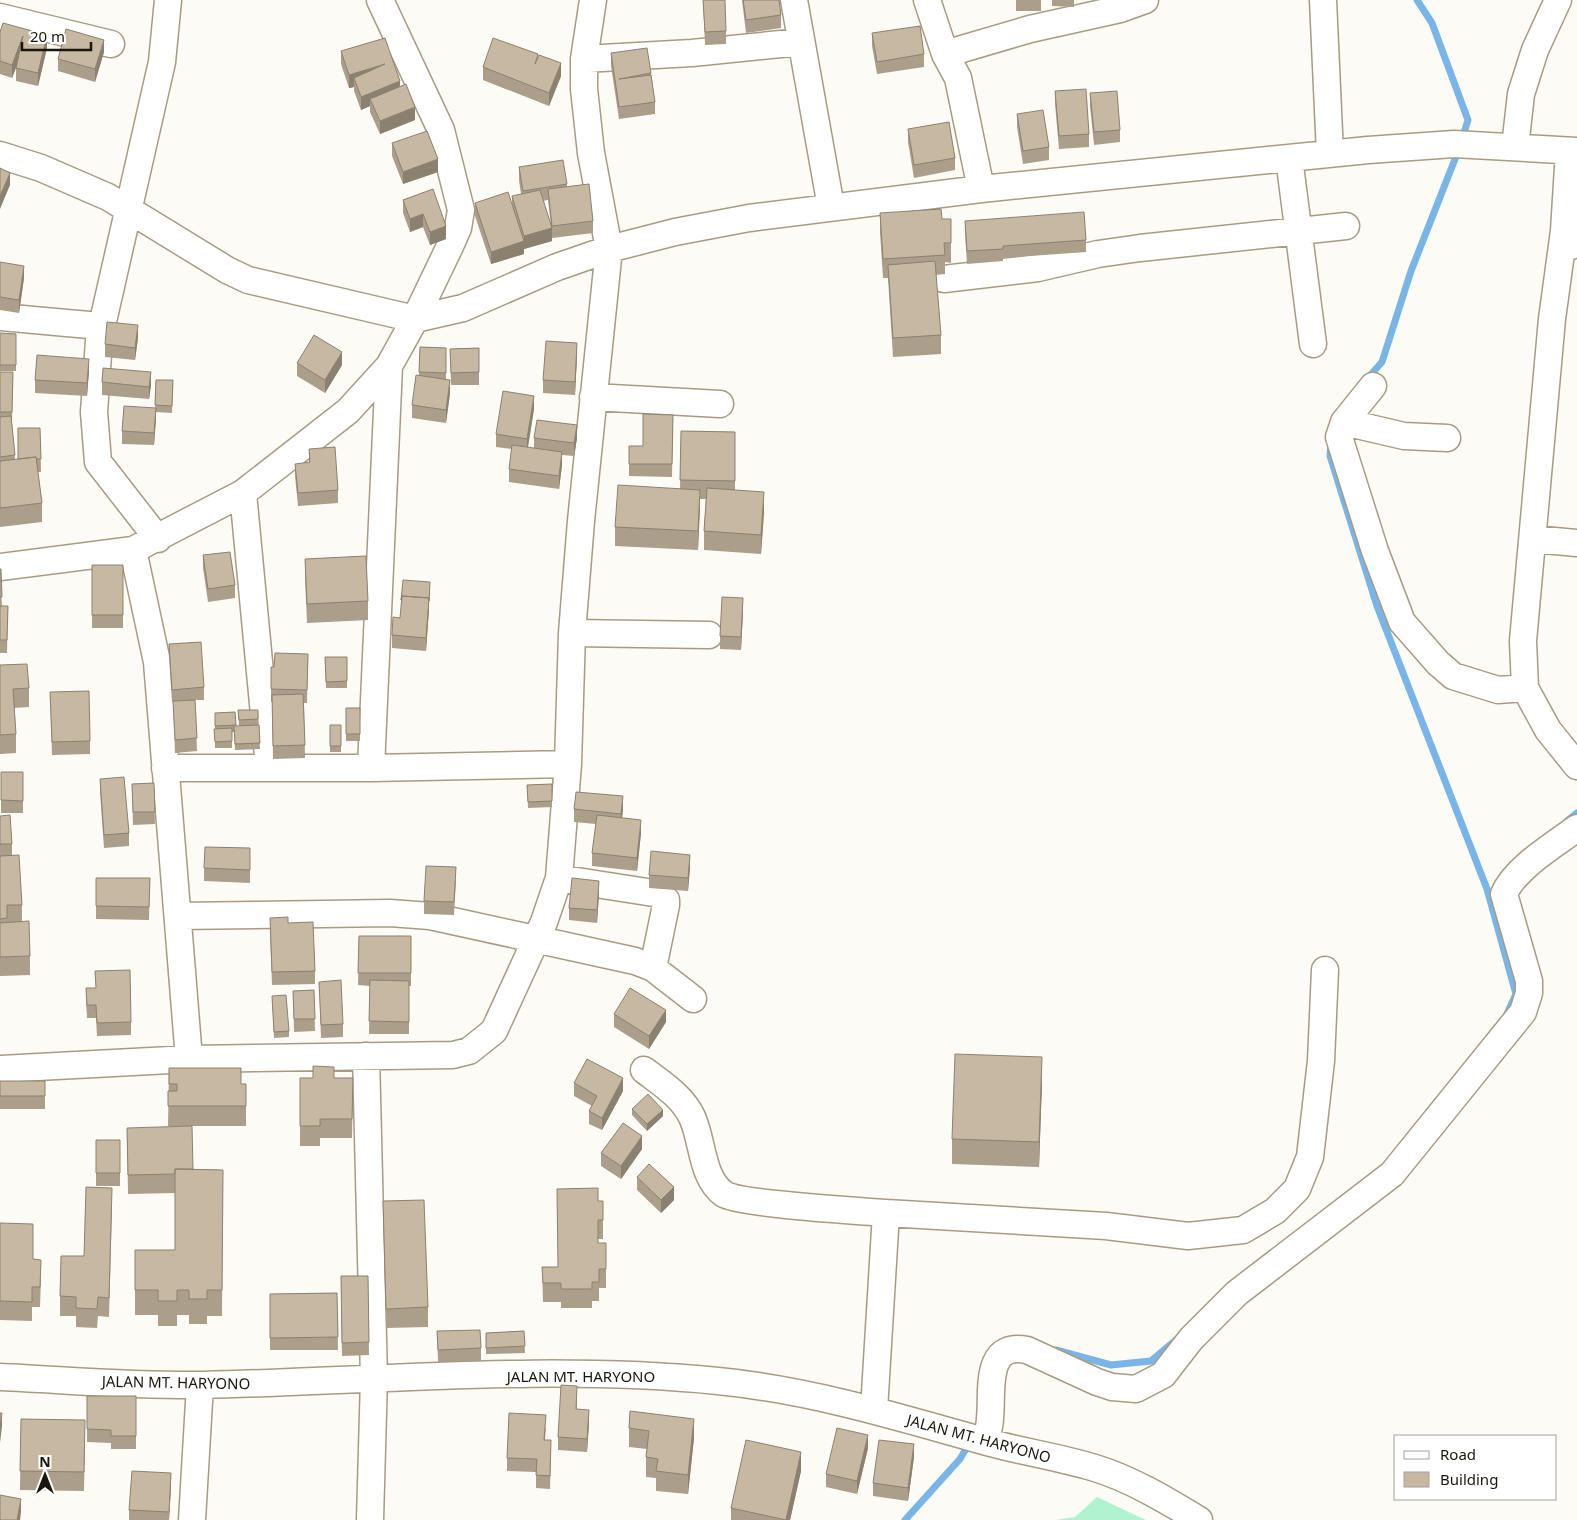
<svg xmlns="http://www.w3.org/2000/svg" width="1577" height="1520" font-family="'Noto Sans',sans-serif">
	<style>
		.green { fill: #b1f3d0 }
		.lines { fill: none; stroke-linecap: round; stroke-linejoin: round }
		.stream { stroke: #7ab5e7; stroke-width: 7 }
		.minor-casing { stroke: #a79b83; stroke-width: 29 }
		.minor { stroke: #fff; stroke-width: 26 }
		.wall { fill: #ab9e8a; fill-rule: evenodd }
		.shaded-wall { fill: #8b8171 }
		.building { fill: #c7b8a1; stroke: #8b8171 }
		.labels { text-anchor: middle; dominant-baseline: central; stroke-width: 4; stroke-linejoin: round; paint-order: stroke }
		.street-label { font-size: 15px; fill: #1b160d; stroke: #fff }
	</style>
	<rect width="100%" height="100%" fill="#fdfbf6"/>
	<path class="green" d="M1097,1497L1146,1520H1056L1075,1517Z"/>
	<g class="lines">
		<path class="stream" d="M1417,0L1432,23L1468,120L1462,139
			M1367,379L1382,362L1411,271L1459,149
			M1331,443L1330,456L1377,606L1487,889L1516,994L1507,1014
			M1567,821L1577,813
			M1056,1350L1111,1365L1151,1361L1176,1340
			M905,1520L960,1459L970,1442"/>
		<defs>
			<path id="minor" d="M794,0L831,207
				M927,0L945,54L958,78L981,189
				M1323,0L1330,154
				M0,17L111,44
				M945,54L1030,29L1120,9L1145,0
				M584,59L692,53L801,42
				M1515,147L1521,94L1535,50L1558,0
				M1569,151L1564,231L1571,246
				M0,155L41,168L108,197L227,270L248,280L415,319L463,308L557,267L609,249L675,232L749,218L981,189L1368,150L1454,144L1577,151
				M1289,158L1313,344
				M1564,231L1552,319L1523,641L1525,688L1548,730L1577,766
				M944,279L1038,268L1098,254L1140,248L1346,226
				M0,317L100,326
				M1373,386L1344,422L1339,437L1375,551L1402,622L1438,663L1453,676L1498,690L1525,688
				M593,397L720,404
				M1344,422L1404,436L1447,438
				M243,493L269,767
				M158,539L98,462L94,412L100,326L104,317L162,62L168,0
				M1533,539L1577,543
				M0,567L133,550
				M572,633L709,635
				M165,768H371L568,764
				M371,768L389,366
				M564,879L660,894L666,900V905L653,968
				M178,916L390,913L430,916L635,961L653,968L693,999
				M366,1056L374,1378L370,1520
				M189,1059L157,662L133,550L243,493L348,411L389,366L415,319L451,244L458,228L461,210L441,130L380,0
				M0,1069L189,1059L453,1055L469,1051L494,1031L544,922L559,878L568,764L572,633L581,521L609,249L591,153L584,89V59L593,0
				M644,1070C662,1084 682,1096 692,1117C703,1140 701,1178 724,1194C740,1204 859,1211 886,1213
				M0,1377C67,1380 135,1386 203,1385C374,1381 548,1364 718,1381C810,1390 899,1417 987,1442C1023,1452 1059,1457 1095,1468C1131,1479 1166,1500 1199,1520
				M874,1410L886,1213L1106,1226L1188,1236L1243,1230L1275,1211L1297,1189L1310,1157L1321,1061L1325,970
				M986,1441C987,1434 990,1426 990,1418C993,1393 983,1341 1027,1350L1097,1382L1112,1387L1136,1389L1163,1375L1191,1339L1237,1293L1392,1174L1523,1012L1529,993V981L1504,894C1515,868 1554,845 1577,828
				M192,1520L200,1385"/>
		</defs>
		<use href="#minor" class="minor-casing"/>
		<use href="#minor" class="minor"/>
	</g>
	<path class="wall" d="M703,0L726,31V44L705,45Z
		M742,0H779L781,15V28L746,33Z
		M1016,0H1041V11H1016Z
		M1052,0H1074V7L1052,6Z
		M0,32L47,48L38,86L16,81V68L12,78L0,74Z
		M872,33L924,54V67L877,74L872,46Z
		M341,51L400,87L415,120L380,134L370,112V106L361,110L354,91V87L349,88L341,64Z
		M104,52L95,82L58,71V59Z
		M611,53L651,73L655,102V114L619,119L611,66Z
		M483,67L561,76L549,106L483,80Z
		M1055,91L1089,134V147L1059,149L1055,104Z
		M1090,93L1120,130V142L1094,145L1090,106Z
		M1017,114L1049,147V160L1023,164L1017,127Z
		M908,129L955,158V170L914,178L908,142Z
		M392,143L438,172L403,184L392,156Z
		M519,167L567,184V187L593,221V233L552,238V232V241L524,249V246V254L491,264L475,216V203L512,206V196L521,194L519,180ZM548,200L551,225L543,201Z
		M433,189L446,239L430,245L423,227L410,232L403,213V200Z
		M880,213L942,219L951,238V263L945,262V274L936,275L941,335V354L893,357L888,278H883L880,232Z
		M965,221L1086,240V252L1003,258V261L967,264L965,233Z
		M0,262L24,278L19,313L0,310Z
		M0,333L16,334V371H0Z
		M138,338L135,360L105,357V344Z
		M420,347L446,348V379L450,393L446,423L412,418V405L419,375Z
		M479,348V385H451L450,349Z
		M577,356L575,395L543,393V380Z
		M297,363L342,365L325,393L297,376Z
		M89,371L87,396L35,393V380Z
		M0,372H13L12,423L15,459H18L40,428L41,472H38L42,503V522L0,527Z
		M156,380H173L172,413L156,412L154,445L122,444V431L155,408Z
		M102,382L151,385L149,399L102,395Z
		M534,409L528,448H534V438H577L574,456L562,455V465L559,489L509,482V469L512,449L496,447V434Z
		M673,415L672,477L629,476V446H643Z
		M681,431L735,432V490L764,512L761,554L704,550V531L706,499H700L698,550L615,546V527L680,489Z
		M309,449L338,490V503L298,506L295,476V464L309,463Z
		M203,555L235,585V598L208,602L203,568Z
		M305,559L368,601V620L307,623L305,578Z
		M92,565H123V628H92Z
		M0,569L2,606H8L7,653H0Z
		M430,588L426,651L392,648V635L400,618Z
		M743,611L741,650L720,649V636Z
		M169,644L204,687V700H195L197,751L175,753L173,702H172L169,657Z
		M308,654L307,703H304L305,758L273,759L272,702H271V689L274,667Z
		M325,657H347V688H326Z
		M0,665L29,688V707L14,708L16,734V753L0,754Z
		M50,692L90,741V754L52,755Z
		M346,708H360V741H346Z
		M238,710H258L260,749L235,750L234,732H232V748H215V713L235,712L236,726H239Z
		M330,725H341V752H330Z
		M1,772H23V813H1Z
		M100,779L129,833V846L104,848L100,792Z
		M154,783L155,824L133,825L132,784Z
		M552,784V807L528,808L527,785Z
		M574,809H623L622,818L641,833L637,871L592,866V853L596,824L574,822Z
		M0,816L12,844V856L22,905V922L30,956V975L0,976Z
		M250,861V883L204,881V868Z
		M690,867L688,891L649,888V875Z
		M96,878H150L149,920L96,919Z
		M456,880L454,915L424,914V901Z
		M599,894L597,923L569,920V908Z
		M288,923L315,971V984L272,985L270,931Z
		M359,936H411V986H409V1034H369L370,986L358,985Z
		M95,971L131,1022V1035L97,1036L96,1018H87L86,1001V988H96Z
		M319,982L343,1024V1037L321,1038Z
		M314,990L315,1031L294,1032L293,991Z
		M272,996L289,1031V1037L274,1038Z
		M614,1014L666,1022L649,1049L614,1027Z
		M169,1068L241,1084H246V1126H168Z
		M300,1078H353L352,1138H320V1146H300Z
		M0,1081H45V1109H0Z
		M1042,1082L1039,1167L952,1164V1139Z
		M574,1083L623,1091L602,1130L589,1124V1111L592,1106L574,1096Z
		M632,1109L663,1116L647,1131L632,1115Z
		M127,1128L193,1169L223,1170L222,1316H207V1324H189V1315H177V1326H158V1315H135V1250H175V1193L128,1194Z
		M96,1140H120V1186H96Z
		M642,1149L621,1179L601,1166V1153Z
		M637,1177L674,1200L661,1213L637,1190Z
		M383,1201L428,1307V1327L386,1328Z
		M598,1201H603V1239H598V1243H606V1288H599V1301H592V1308H561V1302H543L542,1267H558Z
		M112,1207L109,1317L98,1316L97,1328L76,1327V1316H60V1296L84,1256Z
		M0,1223L33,1259L41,1279L40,1307H32V1321L0,1320Z
		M341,1276H368L369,1355L342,1356Z
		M337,1293L338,1350H270V1294Z
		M437,1331L481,1348V1361L438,1362Z
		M524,1331L525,1353L486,1354V1333Z
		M87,1396H136V1449H111V1443L87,1442Z
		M577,1398V1409L589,1423L587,1452L558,1450V1437Z
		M21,1419L85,1440L84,1491L20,1490Z
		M694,1419V1438L688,1494L656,1491V1478L646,1477V1457L647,1449L629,1447V1428Z
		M546,1427L545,1440L551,1453L550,1489L536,1488V1472L507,1471V1458Z
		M868,1448L857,1494L826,1487V1474Z
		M914,1457L908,1501L873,1496V1483Z
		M801,1471L790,1520H731V1508Z
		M171,1486L169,1520H129V1510Z"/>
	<path class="shaded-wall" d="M47,35V48L38,86V73Z
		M23,36V49L12,78V65Z
		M104,40V52L95,82V69Z
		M561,63V76L549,106V93Z
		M385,64L354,78V87L349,88V75Z
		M400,81V94L370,99V106L361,110V97Z
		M415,107V120L380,134V121Z
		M438,159V172L403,184V172Z
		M10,173V185L0,209V196Z
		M423,214V227L410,232V219Z
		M446,226V239L430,245V232Z
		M552,228V241L524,249V236Z
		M524,241V254L491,264V252Z
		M24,266V278L19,313V300Z
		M138,325V338L135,360V348Z
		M577,343V356L575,395V382Z
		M342,352V365L325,393V380Z
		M89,359V371L87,396V383Z
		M151,372V385L149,399V387Z
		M450,380V393L446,423V410Z
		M534,396V409L527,451V439Z
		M156,408V420L154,445V433Z
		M577,425V438L574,456V443Z
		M562,452V465L559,489V476Z
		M700,490V509L698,550V531Z
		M764,492V512L761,554V535Z
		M429,598V611L426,651V638Z
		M743,598V611L741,650V637Z
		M623,796V809L621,827V814Z
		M641,820V833L637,871V858Z
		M690,855V867L688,891V878Z
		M599,881V894L597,923V910Z
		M666,1010V1022L649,1049V1036Z
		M1042,1057V1082L1039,1167V1142Z
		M623,1078V1091L602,1130V1118Z
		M663,1110V1116L647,1131V1124Z
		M642,1136V1149L621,1179V1166Z
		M674,1187V1200L661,1213V1200Z
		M589,1410V1423L587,1452V1439Z
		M2,1413V1426L0,1443V1430Z
		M694,1419V1438L688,1494V1475Z
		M868,1435V1448L857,1494V1481Z
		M914,1444V1457L908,1501V1488Z
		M801,1452V1471L790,1520H786Z
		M171,1473V1486L169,1520V1512Z
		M21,1499V1512L20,1520H17Z"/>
	<path class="building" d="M703,0H725L726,31L705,32Z
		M743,0H779L781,15L746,20Z
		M3,23L47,35L38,73L16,68L23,36L12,65L0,61V32Z
		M920,26L924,54L877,62L872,33Z
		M66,29L104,40L95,69L58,59Z
		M385,38L400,81L361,97L354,78L385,64L349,75L341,51Z
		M493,38L538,54L535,64L539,55L561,63L549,93L483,67Z
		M647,48L651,73L619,79L651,75L655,102L619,107L611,53Z
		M406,84L415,107L380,121L370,99Z
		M1086,89L1089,134L1059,136L1055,91Z
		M1117,91L1120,130L1094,132L1090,93Z
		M1043,110L1049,147L1023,151L1017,114Z
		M949,122L955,158L914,165L908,129Z
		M427,131L438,159L403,172L392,143Z
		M563,160L567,184L523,191L519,167Z
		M0,168L10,173L0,196Z
		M589,184L593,221L552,226L548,189Z
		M433,189L446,226L430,232L423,214L410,219L403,200Z
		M540,190L552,228L524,236L512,196Z
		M508,192L524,241L491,252L475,203Z
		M941,209L942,219H951V243H944L945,255L883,259L880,213Z
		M1084,212L1086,240L1003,246V249L967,251L965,221Z
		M935,261L941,335L893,338L888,265Z
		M0,262L24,266L19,300L0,297Z
		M107,322L138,325L135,348L105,344Z
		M0,333L16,334V365H0Z
		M314,335L342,352L325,380L297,363Z
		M546,341L577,343L575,382L543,380Z
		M420,347L446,348V373L419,372Z
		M479,348V372L451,373L450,349Z
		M37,355L89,359L87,383L35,380Z
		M103,368L151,372L149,387L102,382Z
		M0,372H13L12,412H0Z
		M416,375L450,380L446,410L412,405Z
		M156,380H173L172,406L155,405Z
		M503,391L534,396L527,439L496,434Z
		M124,406L156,408L154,433L122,431Z
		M643,414L673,415L672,464H629V446H643Z
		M11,416L15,455L0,457V417Z
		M537,420L577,425L574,443L534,438Z
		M18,428H40L41,459H37L36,457L18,459Z
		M681,431L735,432V481L680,480Z
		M512,445L562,452L559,476L509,469Z
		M335,447L338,490L298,493L295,464L310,462L309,449Z
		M36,457L42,503L0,508V461Z
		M618,485L700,490L698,531L615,527Z
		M707,488L764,492L761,535L704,531Z
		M230,552L235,585L208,589L203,555Z
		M366,556L368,601L307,604L305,559Z
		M92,565H123V615H92Z
		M0,569H1L2,597H0Z
		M403,580L430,582L429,601V598L402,596L401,600Z
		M402,596L429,598L426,638L392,635L393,617L400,618Z
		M722,597L743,598L741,637L720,636Z
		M0,606H8L7,640H0Z
		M201,642L204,687L172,690L169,644Z
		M275,653L308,654L307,690L271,689V667H274Z
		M325,657H347V681L326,682Z
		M27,664L29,688L13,689L16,734L0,735V665Z
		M89,691L90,741L52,742L50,692Z
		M303,694L305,745L273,746L272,695Z
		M195,700L197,738L175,740L173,701Z
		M346,708H360V734H346Z
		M238,710H258V719L239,720Z
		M235,712L236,725L215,726V713Z
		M259,725L260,743L235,744L234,726Z
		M330,725H341V746H330Z
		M232,728V741L215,742L214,729Z
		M1,772H23V801L1,800Z
		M124,777L129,833L104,835L100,779Z
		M154,783L155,812H133L132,784Z
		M552,784V801L528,802L527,785Z
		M576,792L623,796L621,814L574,809Z
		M10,815L12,844H0V816Z
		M597,815L641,820L637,858L592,853Z
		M205,847L250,848V870L204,868Z
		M651,851L690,855L688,878L649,875Z
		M19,855L22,905H7V918L0,919V856Z
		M426,866L456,867L454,902L424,901Z
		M96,878H150L149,907L96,906Z
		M572,878L599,881L597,910L569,908Z
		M288,917V923L313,922L315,971L272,972L270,918Z
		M29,921L30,956L0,957V923Z
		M359,936H411V973H358Z
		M130,970L131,1022L97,1023L96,1005H87L86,988H96L95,971Z
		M341,980L343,1024L321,1025L319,982Z
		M370,980L409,981V1022L369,1021Z
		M630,988L666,1010L649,1036L614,1014Z
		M314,990L315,1019H294L293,991Z
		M286,995L289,1031L274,1032L272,996Z
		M955,1054L1042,1057L1039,1142L952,1139Z
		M587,1059L623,1078L602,1118L589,1111L597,1096L574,1083Z
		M313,1066L334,1067V1078H353L352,1119H320V1126H300V1078H313Z
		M169,1068H241V1084H246V1106H168V1091H177V1084H169Z
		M0,1081H45V1096H0Z
		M648,1094L663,1110L647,1124L632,1109Z
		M623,1123L642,1136L621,1166L601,1153Z
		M192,1126L193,1169H175V1174L128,1175L127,1128Z
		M96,1140H120V1173H96Z
		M649,1164L674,1187L661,1200L637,1177Z
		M175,1169L223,1170L222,1290H207V1299H189V1290H177V1301H158V1290H135V1250H175Z
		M86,1187L112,1188L109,1298L98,1297L97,1309L76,1308V1297L60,1296L61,1256H84Z
		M598,1188V1201H603V1220H598V1243H606V1269H599V1282H592V1289H561V1283H543L542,1267H558L557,1189Z
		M424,1200L428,1307L386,1309L383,1201Z
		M0,1223L33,1224V1259L41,1260L40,1287H32V1302L0,1301Z
		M341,1276H368L369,1342L342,1343Z
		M337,1293L338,1337L270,1338V1294Z
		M480,1330L481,1348L438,1350L437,1331Z
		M524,1331L525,1346L486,1348V1333Z
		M561,1385L577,1386L576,1409L589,1410L587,1439L558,1437Z
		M87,1396H136V1436H111V1430L87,1429Z
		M630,1411L694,1419L688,1475L656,1471L658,1459L646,1457L649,1431L629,1428Z
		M0,1413H2L0,1430Z
		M509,1413L546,1415L544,1440H551L550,1476L536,1475L537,1459L507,1458Z
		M21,1419L85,1420L84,1472L20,1471Z
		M837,1428L868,1435L857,1481L826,1474Z
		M746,1440L801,1452L786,1520L731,1508Z
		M879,1440L914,1444L908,1488L873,1483Z
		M132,1471L171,1473L169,1512L129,1510Z
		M0,1495L21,1499L17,1520H0Z"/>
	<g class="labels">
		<g class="street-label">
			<text x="581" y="1376">JALAN MT. HARYONO</text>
			<text transform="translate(176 1382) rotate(1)">JALAN MT. HARYONO</text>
			<text transform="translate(979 1438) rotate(15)">JALAN MT. HARYONO</text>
		</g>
	</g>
	<rect x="1394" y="1435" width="162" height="65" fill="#ffffff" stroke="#a4a29e"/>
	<rect x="1404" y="1451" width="25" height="8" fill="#ffffff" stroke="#a4a29e"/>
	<text x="1440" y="1460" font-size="15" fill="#1b160d">Road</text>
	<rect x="1404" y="1472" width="25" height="15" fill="#c7b8a1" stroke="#a4a29e"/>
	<text x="1440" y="1485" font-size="15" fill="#1b160d">Building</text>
	<g transform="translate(45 1475)" stroke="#ffffff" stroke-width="4" paint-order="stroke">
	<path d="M0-4L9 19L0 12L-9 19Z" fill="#1b160d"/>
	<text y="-8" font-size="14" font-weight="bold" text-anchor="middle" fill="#1b160d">N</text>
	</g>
	<path d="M22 42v8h69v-8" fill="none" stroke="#1b160d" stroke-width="2.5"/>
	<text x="30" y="42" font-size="15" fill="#1b160d" stroke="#ffffff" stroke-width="4" paint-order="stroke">20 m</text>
</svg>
